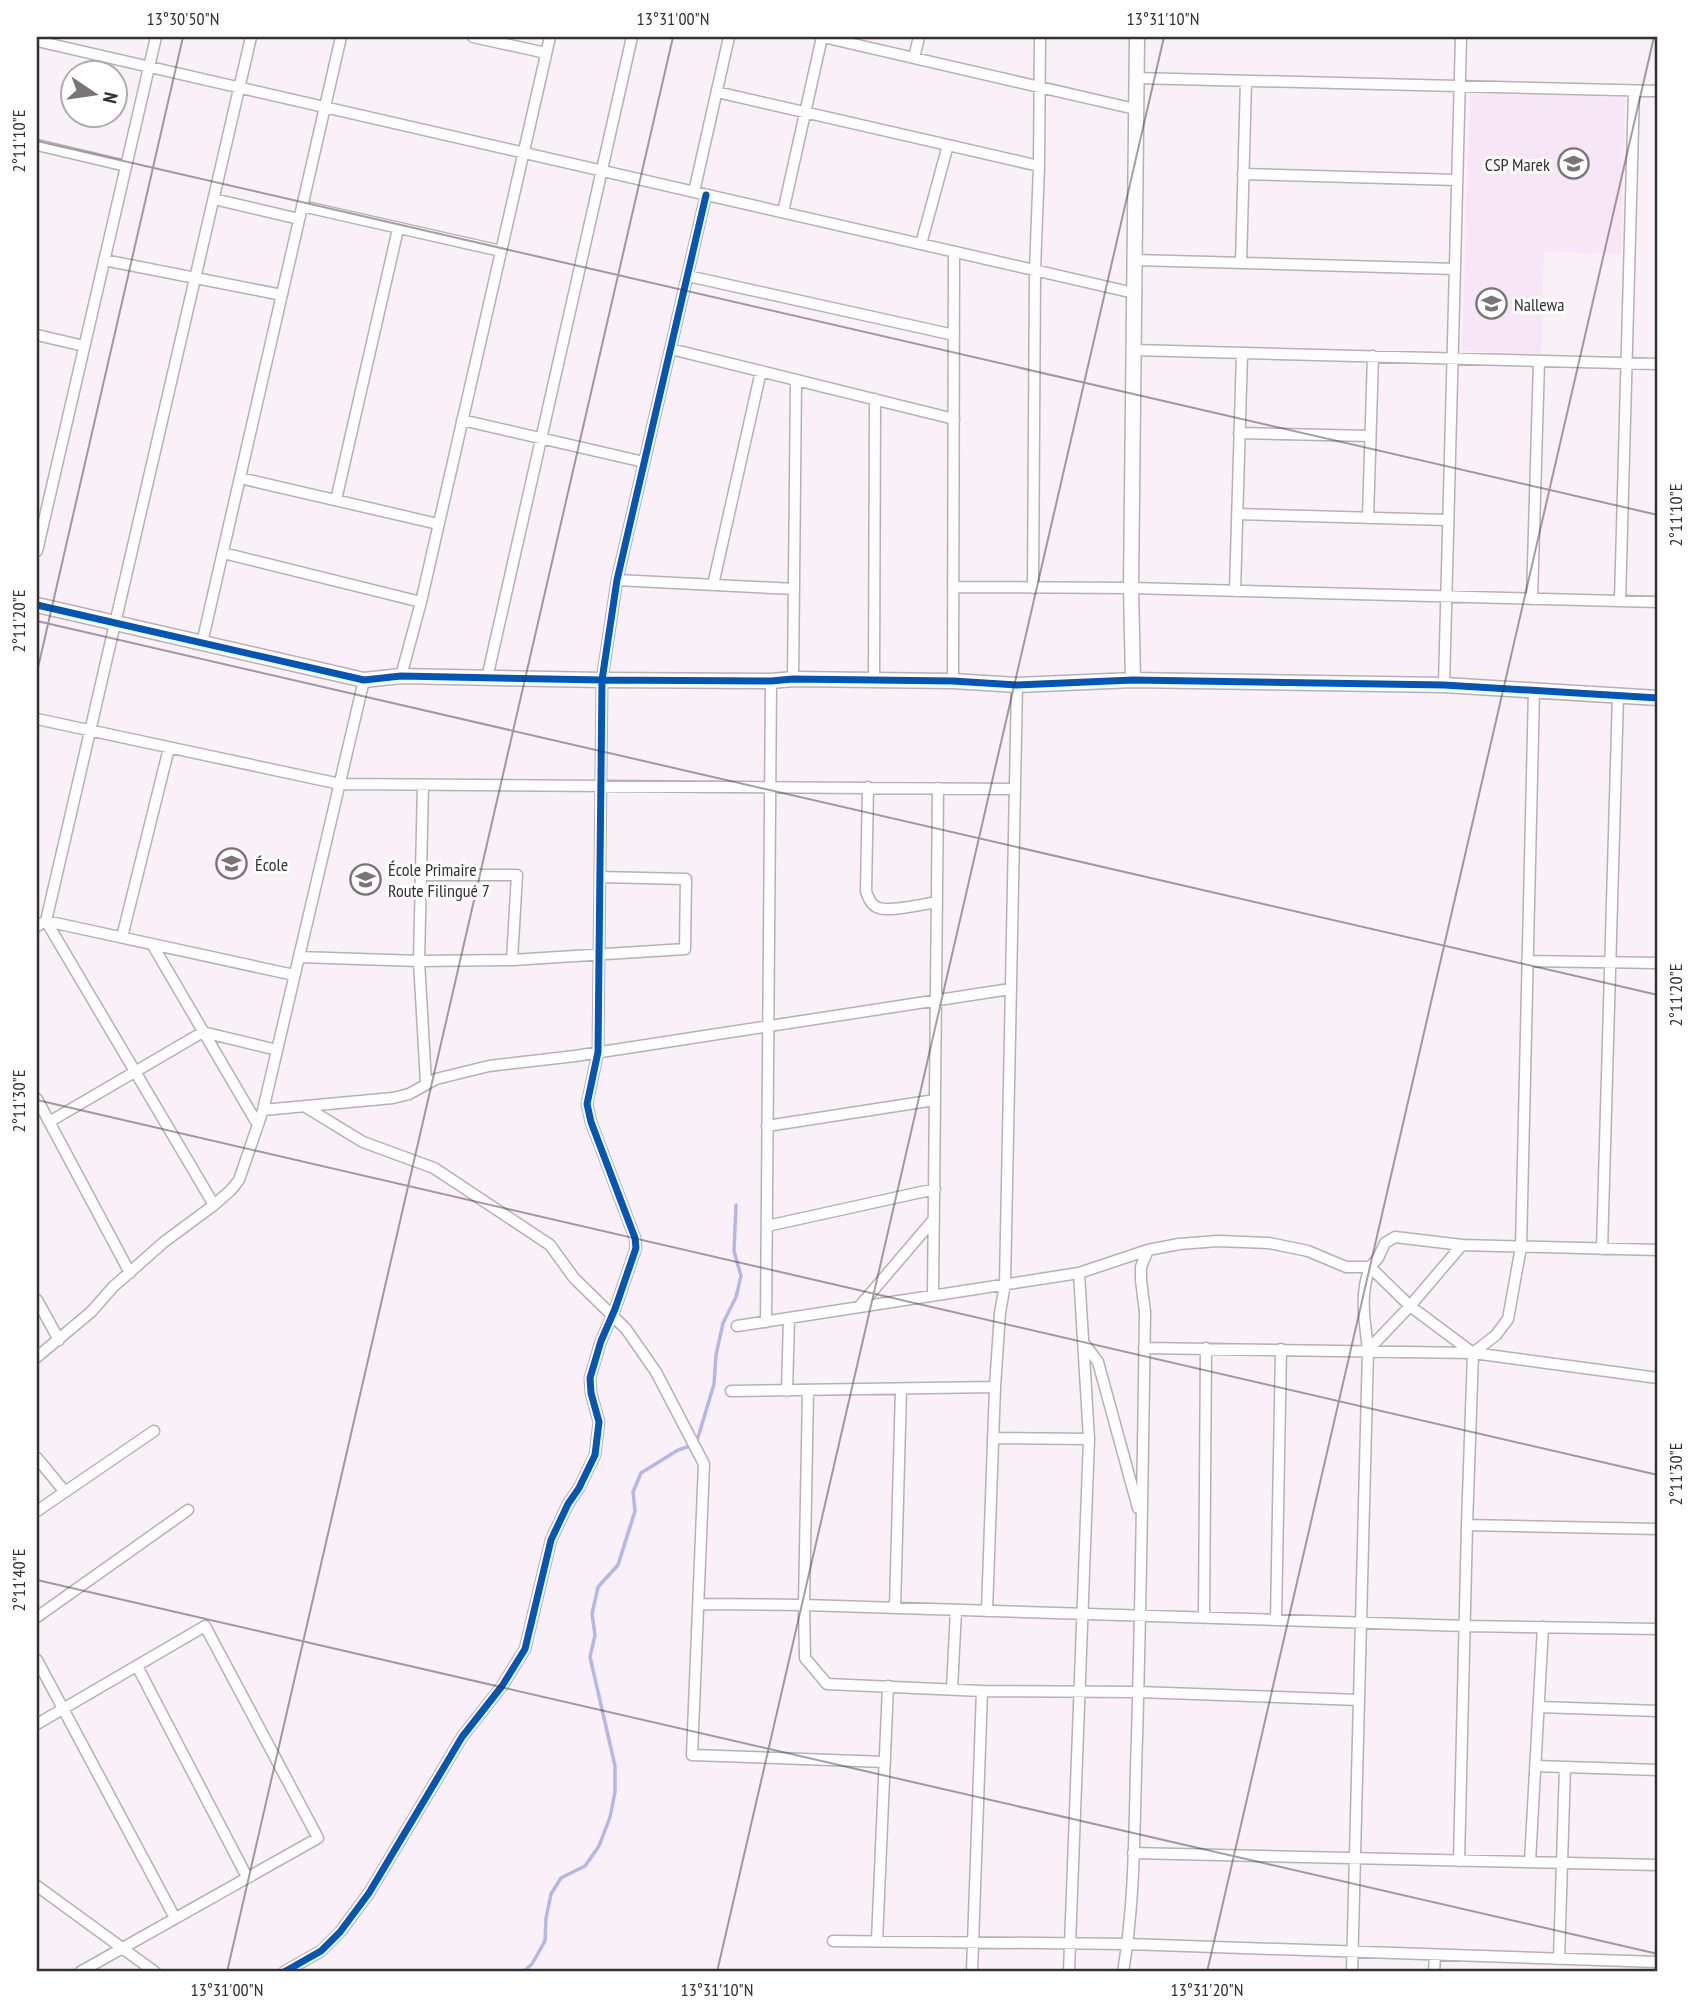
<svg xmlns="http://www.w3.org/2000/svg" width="1695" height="2009" font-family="'PT Sans Narrow',sans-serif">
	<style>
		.built { fill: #f7e6f5 }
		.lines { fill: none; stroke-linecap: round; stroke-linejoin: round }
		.stream { stroke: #b5b7e8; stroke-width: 3.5 }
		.minor-casing { stroke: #b7b0b7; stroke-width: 13 }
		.tertiary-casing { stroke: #b7b0b7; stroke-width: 17 }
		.minor { stroke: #fefdfe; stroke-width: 10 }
		.tertiary { stroke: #fefdfe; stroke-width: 14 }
		.cycleway-casing { stroke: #fff; stroke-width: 11 }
		.cycleway { stroke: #0057b8; stroke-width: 7 }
		.ticks { fill: none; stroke: #352f34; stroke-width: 2; stroke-opacity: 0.45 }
		.labels { text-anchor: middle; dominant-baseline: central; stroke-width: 6; stroke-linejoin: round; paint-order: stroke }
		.poi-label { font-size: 18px; fill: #352f34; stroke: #fff; text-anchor: start }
		.neatline { fill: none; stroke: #352f34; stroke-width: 2.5 }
		.ticks-label { font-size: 18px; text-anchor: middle; fill: #352f34 }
	</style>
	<rect width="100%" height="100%" fill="#f9f0f8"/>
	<path class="built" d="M1470,93L1625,97L1621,254L1544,252L1541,354L1462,351Z"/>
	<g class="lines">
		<path class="stream" d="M523,1972L532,1964L545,1941L546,1918L551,1894L561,1878L585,1866L599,1846L610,1817L615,1792V1766L590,1657L595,1635L592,1614L598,1587L618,1565L635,1511L633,1492L641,1473L678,1450L696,1444L714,1384L716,1355L723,1323L736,1297L741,1276L734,1251L736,1205"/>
		<defs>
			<path id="minor" d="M473,37L546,53
				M823,37L1135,109
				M37,41L1134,293
				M914,58L919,37
				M1136,78L1658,91
				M717,92L1039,166
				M37,145L126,166
				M1243,174L1457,180
				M694,192L729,37
				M214,199L299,219
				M302,206L501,251
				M783,212L822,37
				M921,244L948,145
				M104,260L282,295
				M1135,260L1455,269
				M1241,263L1246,81
				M688,276L954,335
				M37,335L84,346
				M671,349L954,419
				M1134,350L1658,364
				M462,420L644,462
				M1239,433L1370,436
				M240,478L438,524
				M336,500L398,229
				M1237,514L1447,520
				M1368,518L1373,356
				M37,551L156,37
				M223,553L421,602
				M617,580L794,589
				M713,585L761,371
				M953,587L1131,588L1658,602
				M1033,588L1035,270L1039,166L1040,37
				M1235,591L1242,353
				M1532,599L1539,361
				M1620,601L1634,91
				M202,643L341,37
				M401,676L421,602L550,37
				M487,678L632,37
				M793,679L796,380
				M874,680L875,399
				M953,681L954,252
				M1444,685L1461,37
				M37,719L340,784L1014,789
				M423,785L419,961L426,1083
				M868,787L866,891C868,898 871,906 879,908C889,912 924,904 937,902
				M421,875H517L512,960
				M37,926L46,921L294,975
				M122,937L169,748
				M152,944L258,1125
				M299,957L419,961L512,960L685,949L686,879L600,877
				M1527,961L1658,963
				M37,1099L130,1273
				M304,1106L363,1142L434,1168L550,1245L574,1278L626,1329L656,1372L704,1464L692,1755L885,1762
				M263,1110L393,1098L409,1094L436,1079L489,1066L575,1056L1010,989
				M49,1122L203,1032L277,1050
				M767,1126L935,1100
				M214,1205L46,921L251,37
				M767,1226L935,1189
				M1602,1249L1618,695
				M933,1295L938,788
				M37,1300L59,1340
				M859,1307L934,1219
				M766,1322L771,681
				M737,1326L1079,1273L1148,1250L1179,1244L1218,1241L1269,1243L1308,1251L1346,1267H1370L1378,1258L1385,1243L1395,1237L1462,1245L1658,1250
				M1083,1342L1098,1362L1138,1508
				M1144,1348L1473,1353L1658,1378
				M1368,1350L1410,1306L1462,1245
				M37,1357L91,1312L113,1287L164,1242L214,1205L231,1190L239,1180L263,1110L364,680
				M731,1391L995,1387
				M787,1391L789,1318
				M808,1391L804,1605L805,1658L827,1684L982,1691L1138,1692L1359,1700
				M993,1438L1089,1439
				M37,1458L65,1492
				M37,1511L154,1431
				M1467,1525L1658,1529
				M699,1604L804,1605L1466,1626L1658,1629
				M895,1608L901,1389
				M987,1611L995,1387L1000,1313L1005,1284L1017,685
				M37,1617L188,1510
				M1204,1618L1206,1348
				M1276,1620L1281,1349
				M37,1660L175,1918
				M137,1666L247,1877
				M952,1689L956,1610
				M1539,1707L1658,1711
				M37,1724L205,1626L318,1838L80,1972
				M1535,1766L1658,1770
				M1133,1853L1658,1865
				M1459,1861L1467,1525L1473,1353L1496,1335L1508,1319L1521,1247L1534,690
				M1530,1862L1543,1627
				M37,1886L155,1972
				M833,1941L1128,1944L1658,1962
				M877,1941L888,1686
				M1559,1959L1565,1767
				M284,1972L321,1951L340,1932L369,1893L462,1737L502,1686L525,1649L551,1540L568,1504L579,1488L595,1455L599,1422L591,1393L590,1378L601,1341L615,1309L636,1248L635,1238L591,1122L587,1104L598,1052L602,680L617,580L706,195
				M972,1972L982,1691
				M1069,1972L1089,1439L1079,1273
				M1123,1972C1136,1896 1134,1816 1137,1738C1141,1597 1143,1455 1145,1312L1141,1280V1267L1148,1250
				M1352,1972L1368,1350C1365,1320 1359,1297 1370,1267L1410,1306L1473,1353
				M1434,1972L1435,1955"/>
			<path id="tertiary" d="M37,605L364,680L401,676L602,680L771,681L793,679L953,681L1017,685L1133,680L1444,685L1658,698
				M1133,680L1131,588L1137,37"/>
		</defs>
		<use href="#minor" class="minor-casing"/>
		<use href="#tertiary" class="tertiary-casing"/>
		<use href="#minor" class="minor"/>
		<use href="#tertiary" class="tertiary"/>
		<defs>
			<path id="cycleway" d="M37,605L364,680L401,676L602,680L771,681L793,679L953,681L1017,685L1133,680L1444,685L1658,698
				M284,1972L321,1951L340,1932L369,1893L462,1737L502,1686L525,1649L551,1540L568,1504L579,1488L595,1455L599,1422L591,1393L590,1378L601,1341L615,1309L636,1248L635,1238L591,1122L587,1104L598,1052L602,680L617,580L706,195"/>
		</defs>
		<use href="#cycleway" class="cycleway-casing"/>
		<use href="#cycleway" class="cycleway"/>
	</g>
	<path class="ticks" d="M37,141L1658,515M37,621L1658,995M37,672L183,37M37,1100L1658,1475M37,1580L1658,1954M227,1972L673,37M717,1972L1164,37M1207,1972L1654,37"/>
	<defs>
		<symbol id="school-ring" viewBox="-11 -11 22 22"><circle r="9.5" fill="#fff" stroke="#7a7379" stroke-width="1.5"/><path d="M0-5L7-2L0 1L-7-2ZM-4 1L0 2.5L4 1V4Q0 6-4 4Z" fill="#7a7379"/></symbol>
	</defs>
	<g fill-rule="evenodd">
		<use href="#school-ring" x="1556" y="146" width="35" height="35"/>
		<use href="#school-ring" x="1474" y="286" width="35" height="35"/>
		<use href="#school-ring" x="214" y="846" width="35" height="35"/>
		<use href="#school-ring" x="348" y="862" width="35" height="35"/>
	</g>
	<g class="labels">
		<g class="poi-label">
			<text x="1550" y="164" text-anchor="end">CSP Marek</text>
			<text x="1514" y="304">Nallewa</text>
			<text x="255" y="864">École</text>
			<text x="388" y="869">École Primaire<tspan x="388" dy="21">Route Filingué 7</tspan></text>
		</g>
	</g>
	<rect width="1695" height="2009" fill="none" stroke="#ffffff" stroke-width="77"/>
	<g transform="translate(94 94) rotate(103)"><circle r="33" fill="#ffffff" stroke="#aeacae" stroke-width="2"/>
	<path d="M0-5L12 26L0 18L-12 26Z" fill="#7a7379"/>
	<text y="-10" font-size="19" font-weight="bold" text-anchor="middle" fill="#352f34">N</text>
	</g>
	<rect x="38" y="38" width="1618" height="1932" class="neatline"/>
	<g class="ticks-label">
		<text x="183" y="25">13°30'50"N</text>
		<text x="673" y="25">13°31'00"N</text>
		<text x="1163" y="25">13°31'10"N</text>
		<text transform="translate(19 141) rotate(-90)" y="6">2°11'10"E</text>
		<text transform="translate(1676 515) rotate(-90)" y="6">2°11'10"E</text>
		<text transform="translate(19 621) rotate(-90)" y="6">2°11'20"E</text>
		<text transform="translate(1676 995) rotate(-90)" y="6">2°11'20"E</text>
		<text transform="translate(19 1101) rotate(-90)" y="6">2°11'30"E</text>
		<text transform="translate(1676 1474) rotate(-90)" y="6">2°11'30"E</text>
		<text transform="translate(19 1580) rotate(-90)" y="6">2°11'40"E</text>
		<text x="227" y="1996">13°31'00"N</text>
		<text x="717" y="1996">13°31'10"N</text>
		<text x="1207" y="1996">13°31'20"N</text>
	</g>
</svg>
